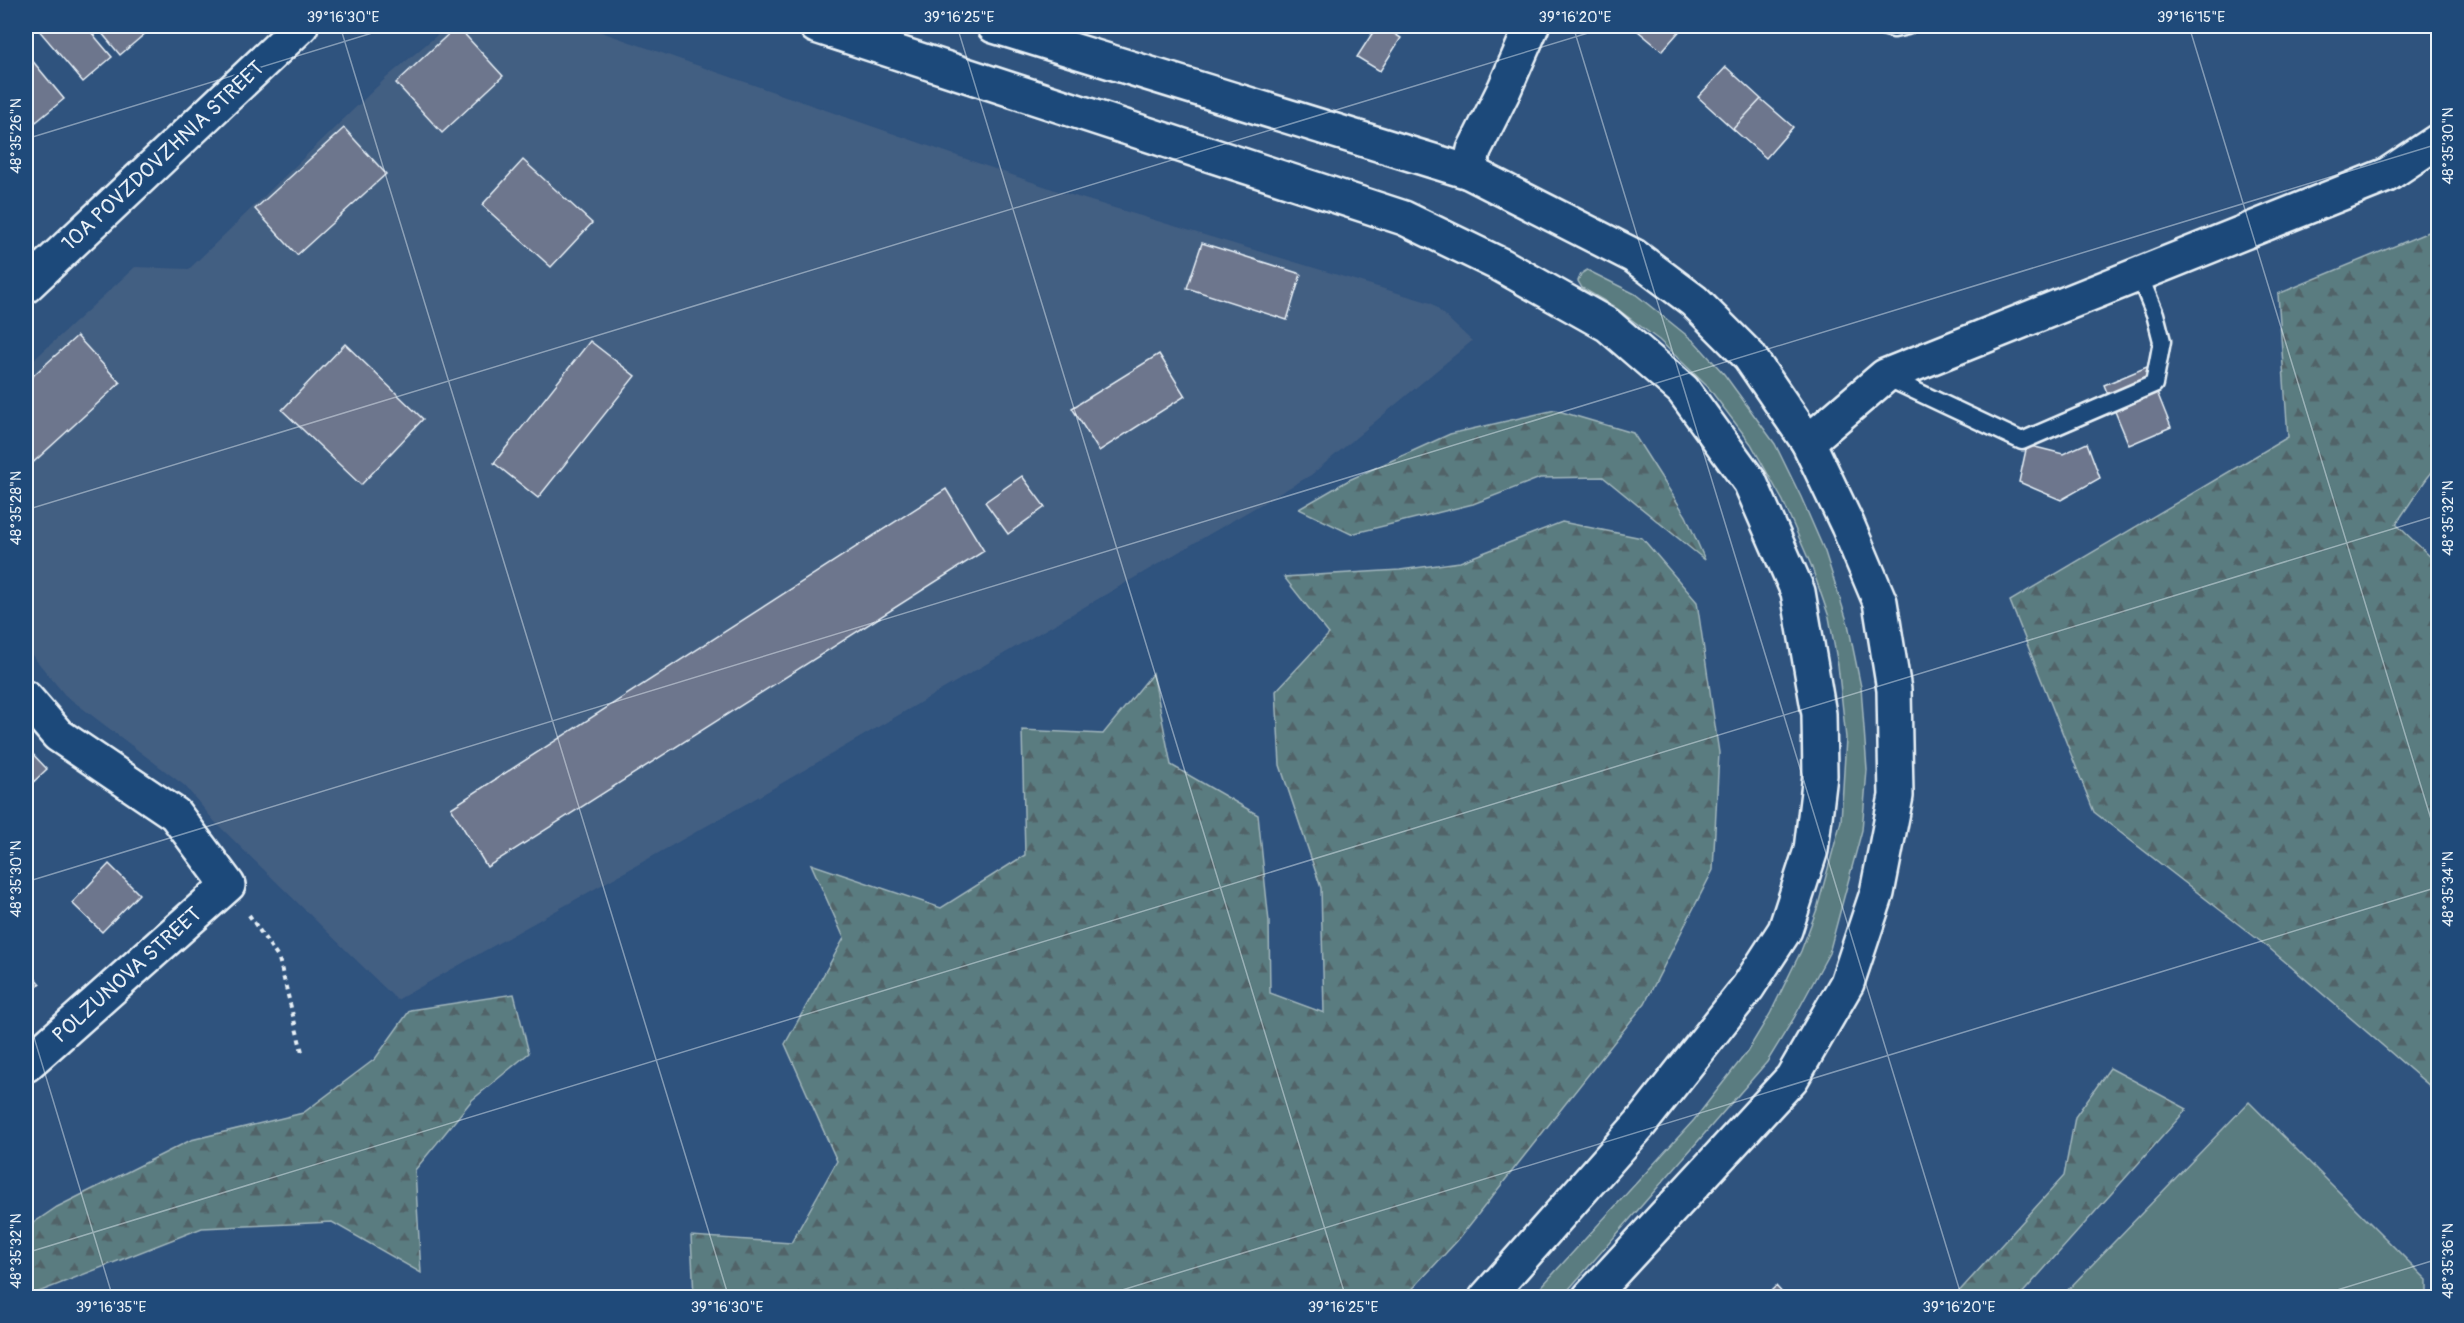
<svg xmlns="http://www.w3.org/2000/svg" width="2464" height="1323" font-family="Pangolin,sans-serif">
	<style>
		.built { fill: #425e82 }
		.grass { fill: #5a7b80; stroke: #a1b6bc; stroke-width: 1.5 }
		.forest { fill: url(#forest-firs); stroke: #a1b6bc; stroke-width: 1.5 }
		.building { fill: #6d768d; stroke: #e8f1f8; stroke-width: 1.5 }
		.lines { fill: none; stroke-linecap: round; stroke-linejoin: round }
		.lane-casing { stroke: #e8f1f8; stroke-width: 21 }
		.street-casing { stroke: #e8f1f8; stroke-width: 38 }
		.primary-casing { stroke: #e8f1f8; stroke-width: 38 }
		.path { stroke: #e8f1f8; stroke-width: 4; stroke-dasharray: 4.5 4.5; stroke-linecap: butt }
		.lane { stroke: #1f4a7a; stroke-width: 16 }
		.street { stroke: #1f4a7a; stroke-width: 33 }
		.primary { stroke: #1f4a7a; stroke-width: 33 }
		.ticks { fill: none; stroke: #e8f1f8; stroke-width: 1.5; stroke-opacity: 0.45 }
		.labels { text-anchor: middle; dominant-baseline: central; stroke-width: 5; stroke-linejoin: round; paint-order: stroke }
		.street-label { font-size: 21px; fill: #e8f1f8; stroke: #1f4a7a }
		.neatline { fill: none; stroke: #e8f1f8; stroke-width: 2 }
		.ticks-label { font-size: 15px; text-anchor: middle; fill: #e8f1f8 }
	</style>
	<defs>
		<pattern id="forest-firs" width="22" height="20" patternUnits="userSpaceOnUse" patternTransform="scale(1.5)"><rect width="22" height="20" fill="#5a7b80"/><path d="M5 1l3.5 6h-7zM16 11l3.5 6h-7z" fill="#516468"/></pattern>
	</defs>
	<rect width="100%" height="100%" fill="#2f537e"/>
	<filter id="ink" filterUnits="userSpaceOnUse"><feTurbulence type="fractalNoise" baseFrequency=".0167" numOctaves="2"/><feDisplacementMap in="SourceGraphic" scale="12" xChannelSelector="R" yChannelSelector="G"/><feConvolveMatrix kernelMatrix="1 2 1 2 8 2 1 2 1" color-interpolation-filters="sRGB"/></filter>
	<g filter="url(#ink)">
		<path class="built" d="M448,26H584L1061,192L1431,303L1472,341L1311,475L751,801L397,1000L215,822L185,786L65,695L26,648V367L135,267L189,269L386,78Z"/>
		<path class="grass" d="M1587,270L1635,294L1695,342L1724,374L1775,444L1801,497L1825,552L1848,624L1861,687L1867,770L1862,830L1829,953L1794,1018L1767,1062L1562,1297H1532L1694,1120L1747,1052L1770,1014L1801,951L1817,909L1841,821L1846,738L1838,665L1829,617L1811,565L1783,501L1751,444L1708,387L1659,340L1613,306L1582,288L1578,281L1581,274Z
			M2249,1102L2427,1280V1297H2061Z"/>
		<path class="forest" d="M2436,229H2438V464L2425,481L2396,524L2438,564V1093L2269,948L2094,812L2010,601L2288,437L2278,294Z
			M1555,410L1633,433L1686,516L1705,560L1603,477L1540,478L1473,504L1351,534L1299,509L1349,480L1450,434Z
			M1562,522L1642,538L1697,602L1719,753L1713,870L1645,1003L1457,1241L1405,1297H694L691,1236L791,1243L837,1161L785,1044L844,938L811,864L941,908L1025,855L1022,730L1103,734L1153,673L1171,765L1258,815L1269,922L1270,993L1324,1013L1321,888L1280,765L1276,691L1329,634L1284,577L1400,570L1460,562Z
			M514,994L529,1053L472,1100L415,1170L421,1273L332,1222L202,1228L26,1297V1228L57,1207L191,1140L303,1113L375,1059L410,1010Z
			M2110,1068L2187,1109L2019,1297H1954L2064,1176L2075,1117Z"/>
		<path class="building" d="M40,26H86L112,57L83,82L37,28Z
			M96,26H154L120,55Z
			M457,26L503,76L442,133L396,83Z
			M1377,26H1382L1401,38L1380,71L1357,57Z
			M1632,26H1684L1662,51Z
			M26,53L64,99L36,122L26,110Z
			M1726,67L1761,99L1733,129L1698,97Z
			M1761,99L1793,127L1766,158L1733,129Z
			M344,128L386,174L297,255L255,209Z
			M523,160L592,223L551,267L482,205Z
			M1202,243L1301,274L1287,320L1187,288Z
			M77,336L120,383L26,469V382Z
			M590,341L635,376L538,498L494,463Z
			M345,344L423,419L361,485L282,410Z
			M1159,354L1185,396L1099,451L1072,408Z
			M2147,367L2171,427L2129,445L2104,385Z
			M2087,443L2100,478L2061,500L2019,482L2027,445L2063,454Z
			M1022,476L1045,507L1008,534L985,502Z
			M946,489L984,551L487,867L451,808Z
			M26,747L47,769L26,789Z
			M109,864L139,894L102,932L72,903Z
			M26,968L40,984L26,998Z
			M1776,1286L1787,1298H1764Z"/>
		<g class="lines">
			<defs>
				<path id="lane" d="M1883,26L1894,29L1907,26
					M1886,377L2022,441L2154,384L2162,341L2155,314L2139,275"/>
				<path id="street" d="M1469,172L1474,150L1504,90L1532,26
					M26,286L301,26
					M1808,442L1885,376L2387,175L2438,141
					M26,698L58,735L175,814L228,885L26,1065"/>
				<path id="primary" d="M816,26L1404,218L1501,265L1608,325L1683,390L1750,482L1798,592L1819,714L1820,775L1811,850L1785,930L1748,987L1640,1124L1486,1298
					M994,26L1469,172L1634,256L1694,301L1749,356L1808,442L1848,526L1880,602L1894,690L1896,796L1877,893L1847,983L1792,1078L1589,1298"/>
			</defs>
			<use href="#lane" class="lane-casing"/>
			<use href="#street" class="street-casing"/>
			<use href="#primary" class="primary-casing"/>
			<path class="path" d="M249,915L279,959L302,1052"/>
			<use href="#lane" class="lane"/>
			<use href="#street" class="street"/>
			<use href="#primary" class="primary"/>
		</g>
	</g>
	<path class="ticks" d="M340,26L729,1298M957,26L1346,1298M1573,26L1962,1298M2189,26L2438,842M26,139L395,26M26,510L1611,26M26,882L2438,144M26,1011L113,1298M26,1253L2438,515M1096,1298L2438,887M2311,1298L2438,1259"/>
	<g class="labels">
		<g class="street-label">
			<text transform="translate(163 156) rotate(-43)">10A POVZDOVZHNIA STREET</text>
			<text transform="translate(127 975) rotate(-42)">POLZUNOVA STREET</text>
		</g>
	</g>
	<rect width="2464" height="1323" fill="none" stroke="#1f4a7a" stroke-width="66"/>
	<rect x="33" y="33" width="2398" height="1257" class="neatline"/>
	<g class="ticks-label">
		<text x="343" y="22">39°16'30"E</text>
		<text x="959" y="22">39°16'25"E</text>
		<text x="1575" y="22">39°16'20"E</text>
		<text x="2191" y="22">39°16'15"E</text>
		<text transform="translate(16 136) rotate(-90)" y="5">48°35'26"N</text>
		<text transform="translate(2448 146) rotate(-90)" y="5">48°35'30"N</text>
		<text transform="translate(16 508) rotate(-90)" y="5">48°35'28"N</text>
		<text transform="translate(2448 518) rotate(-90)" y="5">48°35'32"N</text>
		<text transform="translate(16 879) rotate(-90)" y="5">48°35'30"N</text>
		<text transform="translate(2448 889) rotate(-90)" y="5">48°35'34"N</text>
		<text transform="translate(16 1251) rotate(-90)" y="5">48°35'32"N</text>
		<text transform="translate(2448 1261) rotate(-90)" y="5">48°35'36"N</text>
		<text x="111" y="1312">39°16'35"E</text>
		<text x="727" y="1312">39°16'30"E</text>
		<text x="1343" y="1312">39°16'25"E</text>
		<text x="1959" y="1312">39°16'20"E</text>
	</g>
</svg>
